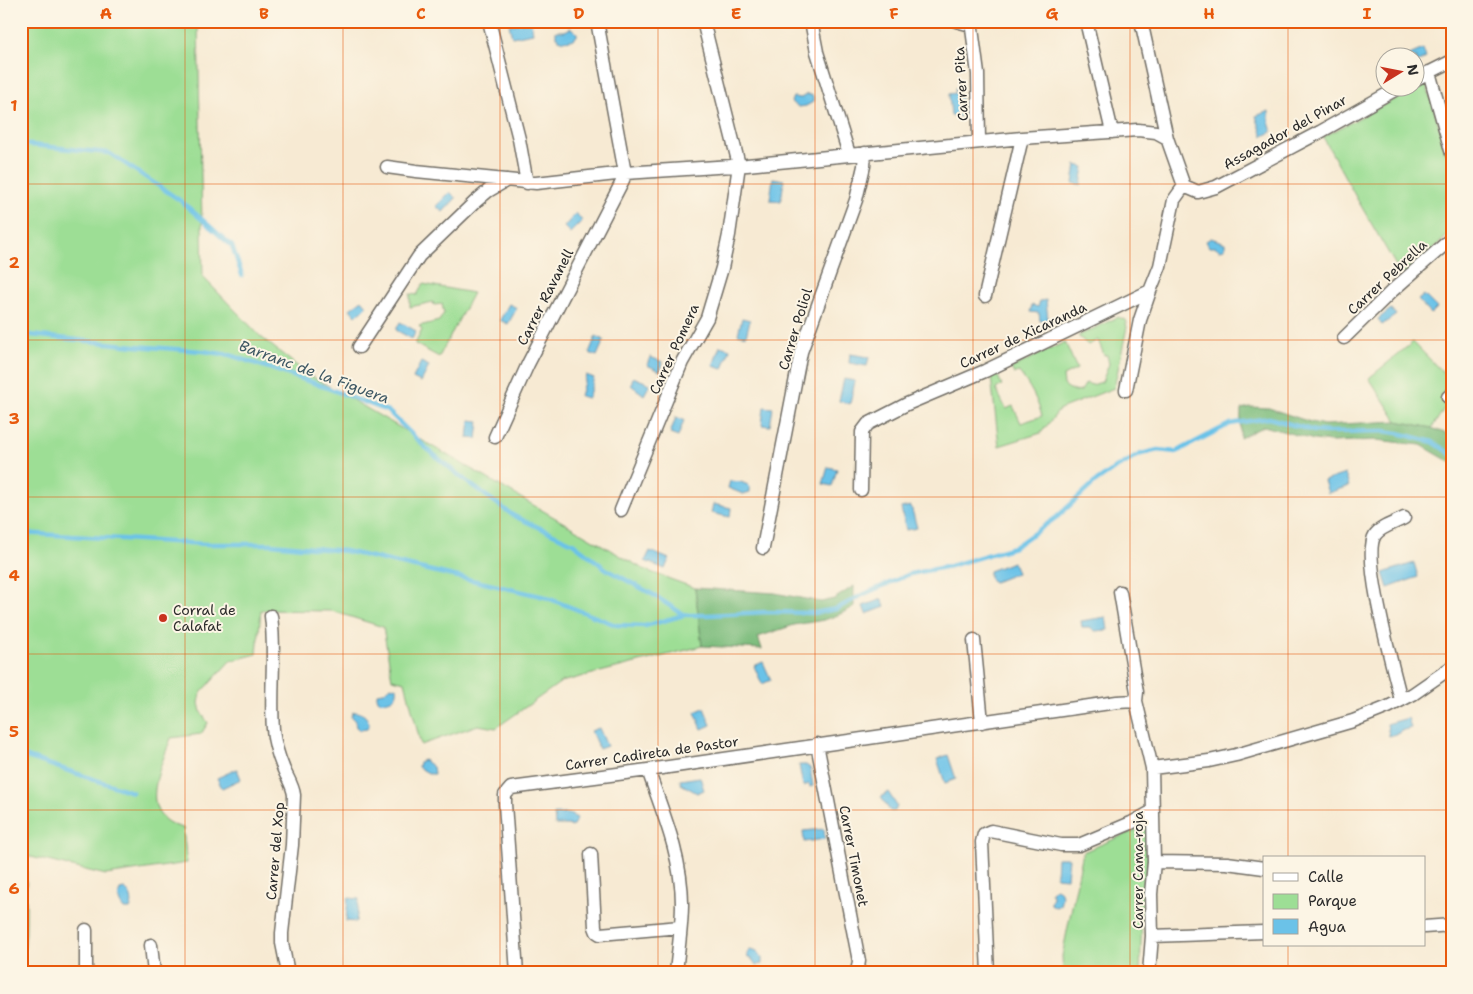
<svg xmlns="http://www.w3.org/2000/svg" width="1473" height="994" font-family="'Shantell Sans',sans-serif">
	<style>
		.green { fill: #9dde95; stroke: #648460 }
		.forest { fill: #7ebd7e; stroke: #547454 }
		.water { fill: #6bc2e8; stroke: #4b768a }
		.lines { fill: none; stroke-linecap: round; stroke-linejoin: round }
		.stream { stroke: #6bc2e8; stroke-width: 4.5 }
		.minor-casing { stroke: #726e66; stroke-width: 15 }
		.minor { stroke: #fff; stroke-width: 12 }
		.grid { fill: none; stroke: #e8590c; stroke-width: 1; stroke-opacity: 0.55 }
		.poi-dot { fill: #c8321e; stroke: #fcf5e5; stroke-width: 2 }
		.labels { text-anchor: middle; dominant-baseline: central; stroke-width: 4; stroke-linejoin: round; paint-order: stroke }
		.street-label { font-size: 14px; fill: #2b2b2b; stroke: #fcf5e5 }
		.poi-label { font-size: 14px; fill: #2b2b2b; stroke: #fcf5e5; text-anchor: start }
		.water-label { font-size: 15px; font-style: italic; fill: #3e5864; stroke: #fcf5e5 }
		.neatline { fill: none; stroke: #e8590c; stroke-width: 2 }
		.grid-label { font-size: 16px; text-anchor: middle; font-weight: bold; fill: #e8590c }
	</style>
	<rect width="100%" height="100%" fill="#fcf5e5"/>
	<filter id="ink" filterUnits="userSpaceOnUse"><feTurbulence type="fractalNoise" baseFrequency=".02" numOctaves="2"/><feDisplacementMap in="SourceGraphic" scale="10" xChannelSelector="R" yChannelSelector="G"/><feConvolveMatrix kernelMatrix="1 2 1 2 8 2 1 2 1" color-interpolation-filters="sRGB"/></filter>
	<filter id="wash" filterUnits="userSpaceOnUse"><feTurbulence type="fractalNoise" baseFrequency=".0096" numOctaves="4" result="noise"/><feDisplacementMap in="SourceGraphic" scale="20" xChannelSelector="R" yChannelSelector="G"/><feGaussianBlur stdDeviation="1.12" result="paint"/><feColorMatrix in="noise" values="0 0 0 0 0 0 0 0 0 0 0 0 0 0 0 0 0 1.4 0 .05"/><feComposite in="paint" operator="in"/></filter>
	<g filter="url(#wash)">
		<rect width="100%" height="100%" fill="#f7ead3"/>
		<path class="green" d="M21,21H198L203,277L261,337L306,373L645,570L695,588L702,646L561,682L496,728L478,725L421,745L405,682L392,679L383,627L332,611L261,610L257,654L230,661L201,693L199,703L201,712L208,723L201,734L171,738C160,770 135,816 183,828L187,863L106,875L27,856L26,934L22,973Z
			M1423,84L1427,86L1452,169V232L1402,276L1357,199L1323,137Z
			M423,284L473,293L439,357L415,344L422,330L419,326L439,321L444,313L442,304L434,305L433,302L410,307V294L417,295Z
			M1118,317L1125,320L1127,327L1114,388L1060,409L1041,433L999,446L991,377L997,374L1002,385L996,389L1006,409L1013,406L1021,423L1042,416C1037,399 1030,386 1019,372L1014,374L1011,368L1065,342L1077,369L1063,376L1064,385C1070,389 1073,393 1081,391L1086,383L1092,385L1102,382L1109,364L1107,355H1104L1098,340L1088,345L1078,336Z
			M1413,342L1452,382V389L1442,394L1447,404L1432,428L1397,421L1369,378Z
			M1148,825L1149,857L1143,887L1140,973H1063L1062,956L1083,852Z"/>
		<path class="forest" d="M1250,407L1269,408L1307,421L1324,425L1397,421L1432,428L1452,436V463L1421,445L1376,440L1333,442L1314,440L1264,426L1240,438L1241,409Z
			M854,586V607L838,615L824,620L794,625L758,637L762,649L702,646L695,588L775,593L821,602L834,599Z"/>
		<path class="water" d="M531,21L533,33L512,37L509,25Z
			M571,28L577,33V36C571,42 562,42 556,37V31H565Z
			M1423,49L1426,58L1416,63V58L1405,57Z
			M955,88H960L962,116H951L949,94L956,93Z
			M807,94L813,96V102L806,106L799,107L791,102L793,97L801,98Z
			M1269,111V122L1272,132L1263,136L1256,116Z
			M1076,165L1084,167L1081,185L1073,183Z
			M773,178L784,180L781,201L770,200Z
			M450,192L456,198L443,212L436,206Z
			M576,213L582,221L570,233L564,227Z
			M1211,238L1225,243V249L1219,250L1216,247H1209L1206,241Z
			M1424,295L1437,308L1431,314L1418,300Z
			M362,300L367,306L356,316L350,309Z
			M1046,300L1048,320L1040,321L1039,313L1030,312L1032,305L1038,307L1040,301Z
			M509,304L517,308L508,324L500,320Z
			M1391,309L1396,315L1382,325L1378,319Z
			M742,318L750,320L746,336L738,334Z
			M400,322L416,331L412,339L396,330Z
			M596,336L604,340L597,356L589,353Z
			M720,346L730,349L723,369L713,366Z
			M850,354L869,357L867,366L849,363Z
			M650,357L663,362L660,371L647,365Z
			M421,362L429,366L421,382L413,378Z
			M586,375L594,378L588,398L580,396Z
			M633,377L650,384L644,395L631,385Z
			M844,379L855,381L850,404L839,401Z
			M764,407L773,408L770,426L762,425Z
			M676,417L684,420L678,437L670,434Z
			M470,420L479,421L477,439L468,438Z
			M828,467L837,469L832,486L823,484Z
			M1345,474L1349,486L1328,493L1324,481Z
			M730,481L741,482L748,485L750,487V492L743,494L728,488Z
			M713,504L731,508L730,517L711,513Z
			M911,506L917,528L906,530L901,508Z
			M650,551L669,559L665,569L645,561Z
			M1013,562L1017,573L994,582L989,578V571Z
			M1414,563L1418,577L1388,588L1383,573Z
			M882,599L885,607L866,614L863,606Z
			M1106,617L1108,630L1095,631L1090,627H1082L1081,621Z
			M763,662L771,680L762,684L754,666Z
			M391,686L397,688C399,699 388,703 379,701L377,697V693L384,692Z
			M704,708L711,725L702,729L695,712Z
			M354,712C361,711 368,717 369,724L367,729L360,730L356,727L355,721L351,717L352,713Z
			M1408,718L1411,728L1400,731V733L1389,736L1387,724Z
			M599,728L607,746L599,749L591,731Z
			M948,755L956,779L945,783L937,759Z
			M424,760L433,767L434,774H430L418,767L419,762Z
			M799,765H806L810,768L813,786L810,787L809,784L803,786Z
			M237,769L241,779L222,788L217,778Z
			M700,777L704,790L697,793L681,784L680,780Z
			M888,792L897,806L895,811H890L881,797Z
			M554,814H569L577,818L572,827L568,825H555Z
			M824,829L825,839L804,842L803,831Z
			M1057,858H1069L1067,878L1056,877Z
			M1055,888C1064,891 1062,897 1060,905L1056,907L1053,906L1050,903L1053,897L1051,892Z
			M124,889C131,892 134,902 130,909H124C119,903 117,897 120,890Z
			M348,898L359,899L356,922L346,921Z
			M750,950L757,952L762,957V964L756,965L752,959L748,958L747,953Z"/>
		<g class="lines">
			<path class="stream" d="M21,144L109,153L181,201L232,246L242,275
				M21,334L135,346L203,351L230,355L314,383L388,411L427,449L466,481L514,516L573,543L606,569L652,594L684,615
				M21,533L206,544H271L345,551L545,597L616,625L645,626L684,615H708L767,612L814,613L836,609L864,594L910,574L950,566L1014,547L1057,517L1094,483L1114,469L1141,454L1158,450L1176,452L1230,424L1269,418L1314,431L1328,432L1384,431L1398,433L1433,442L1452,455
				M21,755L132,792"/>
		</g>
	</g>
	<g filter="url(#ink)">
		<g class="lines">
			<defs>
				<path id="minor" d="M489,21L519,139L527,183
					M811,21L817,52L849,154
					M956,21L971,25
					M971,21L978,74L979,142
					M1086,21L1112,132
					M1141,21L1167,138
					M1429,72L1452,154
					M1416,79L1452,61
					M387,167L416,171L536,183L625,173L747,165L1022,138L1138,130L1156,132L1167,138L1184,186
					M1184,186L1198,192L1216,187L1320,132L1398,88
					M985,296L1022,138
					M1344,338L1393,290L1452,238
					M359,347L419,256L475,202L488,191L507,180
					M1126,390L1140,320L1150,291
					M1448,397L1452,394
					M495,437L528,364L623,180L625,173L597,21
					M861,490L862,432L868,424L907,404L985,371L1150,291L1160,266L1174,200L1184,186
					M621,510L682,362L707,318L722,268L729,235L739,165L703,21
					M763,548L801,352L856,200L864,166L865,153
					M1120,592L1137,692L1136,701
					M271,616C276,653 270,692 273,729C274,743 279,758 284,770C288,779 293,786 294,795L292,845L282,933V943L288,973
					M974,640L982,722
					M1401,700C1394,671 1361,556 1375,535C1380,527 1395,523 1404,518
					M817,744L859,961L857,973
					M1152,768L1209,761L1236,755L1353,721L1388,707L1413,694L1452,667
					M648,770C663,813 682,857 682,904C682,927 678,950 676,973
					M591,854L595,927L597,932L600,934L680,927
					M1154,862L1227,863L1264,868
					M1424,927L1452,925
					M1152,936L1264,932
					M151,945L154,973
					M86,973V930
					M517,973L505,804V795L511,788L648,770L1117,702L1136,701L1152,768L1154,862L1151,894L1152,936L1149,973
					M988,973L982,842L984,834L991,831L1061,845H1079L1131,823L1153,811"/>
			</defs>
			<use href="#minor" class="minor-casing"/>
			<use href="#minor" class="minor"/>
		</g>
	</g>
	<path class="grid" d="M185,21V973M343,21V973M500,21V973M658,21V973M815,21V973M973,21V973M1130,21V973M1288,21V858M21,184H1452M21,340H1452M21,497H1452M21,654H1452M21,810H1452M1288,945V973"/>
	<circle class="poi-dot" cx="163" cy="618" r="5"/>
	<g class="labels">
		<g class="street-label">
			<text transform="translate(961 84) rotate(-93)">Carrer Pita</text>
			<text transform="translate(1285 132) rotate(-29)">Assagador del Pinar</text>
			<text transform="translate(1387 277) rotate(-43)">Carrer Pebrella</text>
			<text transform="translate(545 297) rotate(-63)">Carrer Ravanell</text>
			<text transform="translate(795 329) rotate(-73)">Carrer Poliol</text>
			<text transform="translate(1023 335) rotate(-25)">Carrer de Xicaranda</text>
			<text transform="translate(674 349) rotate(-65)">Carrer Pomera</text>
			<text transform="translate(652 753) rotate(-8)">Carrer Cadireta de Pastor</text>
			<text transform="translate(275 851) rotate(-85)">Carrer del Xop</text>
			<text transform="translate(854 856) rotate(79)">Carrer Timonet</text>
			<text transform="translate(1138 870) rotate(-90)">Carrer Cama-roja</text>
		</g>
		<g class="poi-label">
			<text x="173" y="610">Corral de<tspan x="173" dy="16">Calafat</tspan></text>
		</g>
		<g class="water-label">
			<text transform="translate(314 372) rotate(20)">Barranc de la Figuera</text>
		</g>
	</g>
	<rect width="1473" height="994" fill="none" stroke="#fcf5e5" stroke-width="55"/>
	<rect x="1263" y="856" width="162" height="90" fill="#fcf5e5" stroke="#a8a49b"/>
	<rect x="1273" y="873" width="25" height="8" fill="#ffffff" stroke="#a8a49b"/>
	<text x="1308" y="882" font-size="15" fill="#2b2b2b">Calle</text>
	<rect x="1273" y="894" width="25" height="15" fill="#9dde95" stroke="#a8a49b"/>
	<text x="1308" y="906" font-size="15" fill="#2b2b2b">Parque</text>
	<rect x="1273" y="919" width="25" height="15" fill="#6bc2e8" stroke="#a8a49b"/>
	<text x="1308" y="932" font-size="15" fill="#2b2b2b">Agua</text>
	<g transform="translate(1400 72) rotate(80)"><circle r="24" fill="#fcf5e5" stroke="#a8a49b"/>
	<path d="M0-4L9 19L0 12L-9 19Z" fill="#c8321e"/>
	<text y="-8" font-size="14" font-weight="bold" text-anchor="middle" fill="#2b2b2b">N</text>
	</g>
	<rect x="28" y="28" width="1418" height="938" class="neatline"/>
	<g class="grid-label">
		<text x="106" y="19">A</text>
		<text x="264" y="19">B</text>
		<text x="421" y="19">C</text>
		<text x="579" y="19">D</text>
		<text x="736" y="19">E</text>
		<text x="894" y="19">F</text>
		<text x="1052" y="19">G</text>
		<text x="1209" y="19">H</text>
		<text x="1367" y="19">I</text>
		<text x="14" y="111">1</text>
		<text x="14" y="268">2</text>
		<text x="14" y="424">3</text>
		<text x="14" y="581">4</text>
		<text x="14" y="737">5</text>
		<text x="14" y="894">6</text>
	</g>
</svg>
